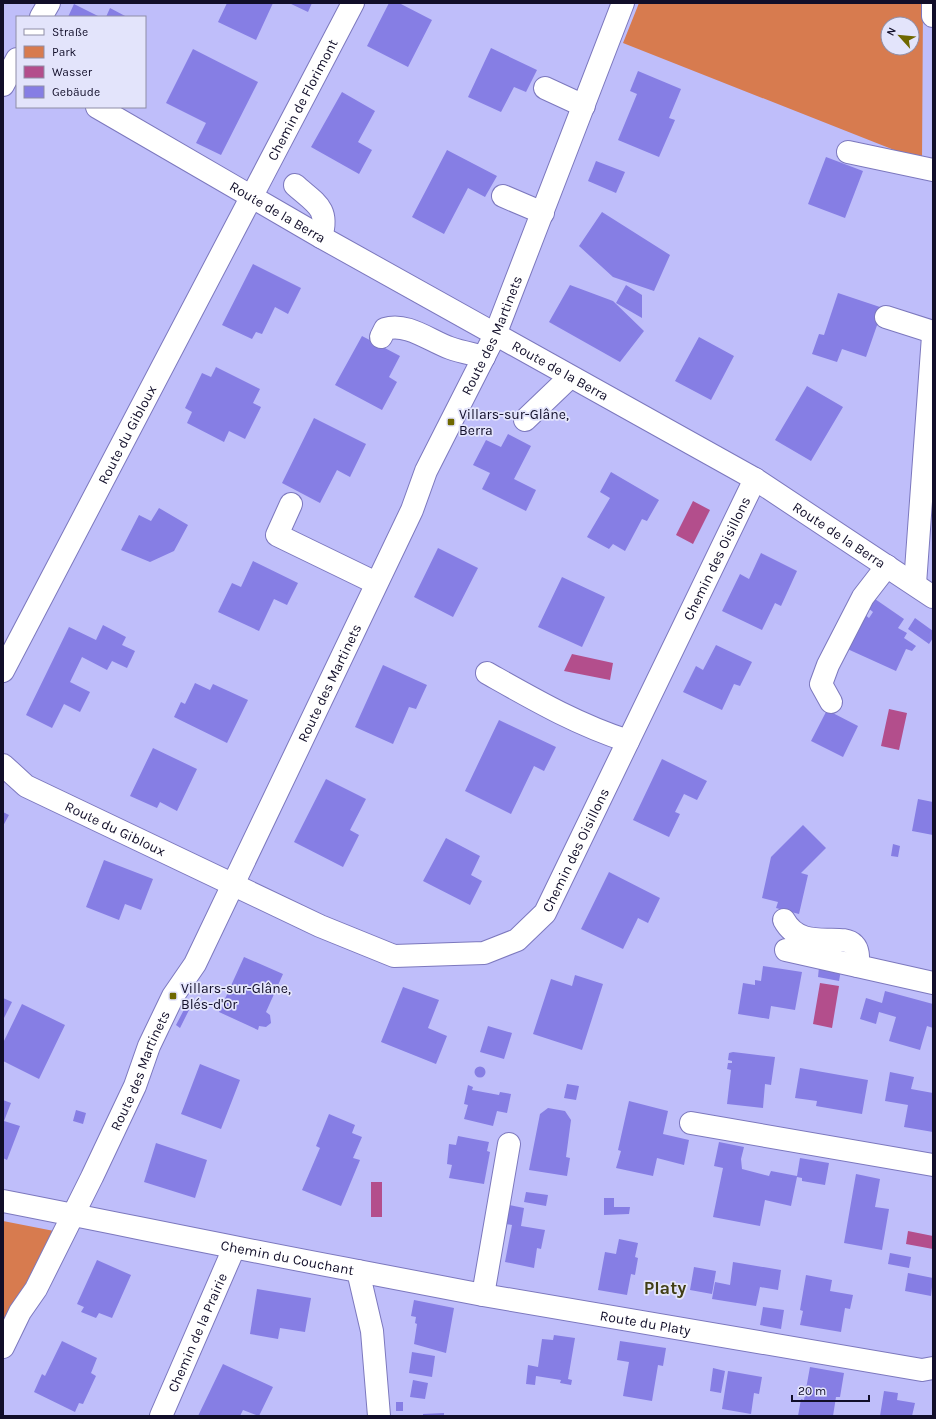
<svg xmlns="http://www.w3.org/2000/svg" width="936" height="1419" font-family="Karla,sans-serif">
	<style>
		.green { fill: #d77b4f; fill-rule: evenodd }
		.water { fill: #b34e8c }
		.building { fill: #867ee4 }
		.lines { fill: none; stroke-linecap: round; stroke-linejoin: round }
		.minor-casing { stroke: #7c78be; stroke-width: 24 }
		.minor { stroke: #fff; stroke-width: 22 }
		.poi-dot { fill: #6f6800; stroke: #e3e4fb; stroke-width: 1.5 }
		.labels { text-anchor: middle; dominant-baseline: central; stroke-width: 3.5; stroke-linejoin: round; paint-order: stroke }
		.street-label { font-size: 14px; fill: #110e29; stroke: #e3e4fb }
		.poi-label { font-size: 14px; fill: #110e29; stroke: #e3e4fb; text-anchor: start }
		.district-label { font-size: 18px; font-weight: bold; fill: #413e14; stroke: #e3e4fb }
	</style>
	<rect width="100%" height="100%" fill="#bfbefa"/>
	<path class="green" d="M639,3H923L922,161L623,43ZM888,24H912V48H888Z
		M3,1221L54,1231L3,1332Z"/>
	<path class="water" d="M693,501L710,510L693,544L676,535Z
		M572,654L613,663L610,680L564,671Z
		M889,709L907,713L899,750L881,746Z
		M820,983L839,986L832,1028L813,1024Z
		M371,1182H382V1217H371Z
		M908,1231L933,1236V1249L906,1244Z"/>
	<path class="building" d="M227,3H273L256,40L218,22Z
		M289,3H312L308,12Z
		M389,3H399L432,20L408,67L367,46Z
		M74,4L100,17H68Z
		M110,8L127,17H106Z
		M491,48L537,70L526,92L514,87L501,112L468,97Z
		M193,49L258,82L221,155L196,143L206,123L166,103Z
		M638,71L681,89L669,118L675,120L659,157L618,140L637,94L630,91Z
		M342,92L375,111L358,142L372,150L359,174L311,147Z
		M447,150L497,176L485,197L468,188L444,234L412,217Z
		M826,157L863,171L845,218L808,204Z
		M596,161L625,172L616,193L588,181Z
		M602,212L670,255L654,291L613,277L579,246Z
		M253,264L301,288L288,314L275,307L262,334L256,332L252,339L222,325Z
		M570,285L613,301L644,331L620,362L549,322Z
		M626,285L642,295V318L616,303Z
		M838,293L883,308L866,357L842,349L837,362L812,354L819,334L824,335Z
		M362,336L400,356L389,377L397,382L382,410L335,385Z
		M699,337L734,356L711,400L675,381Z
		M216,367L260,389L253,403L261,407L245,439L229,431L224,442L187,423L192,412L185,408L202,373L211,377Z
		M807,386L843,407L811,461L775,440Z
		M314,418L366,444L350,477L337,470L320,503L282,483Z
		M508,434L531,446L514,479L536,490L526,511L482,489L490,473L473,465L486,440L501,447Z
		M611,472L659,500L647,521L642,519L625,551L613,544L609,549L587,537L610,498L600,492Z
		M159,508L188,525L174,551L150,562L121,550L139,515L151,521Z
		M438,548L478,568L453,617L414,597Z
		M761,553L797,571L781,606L775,603L762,630L722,611L740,574L749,579Z
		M253,561L298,583L287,605L274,599L259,631L218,612L232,583L241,587Z
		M562,577L605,597L582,647L538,627Z
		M875,599L904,619L898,628L907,633L904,638L916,646L912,651L906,649L896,671L843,647L863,613L869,618L873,612L868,608Z
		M915,618L933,631V638L929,644L908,629Z
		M103,625L126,637L122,645L135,651L127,668L112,661L107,670L82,657L70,682L90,692L80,712L64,704L52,728L26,715L69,627L96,640Z
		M716,645L752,662L740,686L734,684L722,710L683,692L696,666L703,670Z
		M383,665L427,685L416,709L409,707L393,744L355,727Z
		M195,683L210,690L213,684L248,700L227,743L174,717L181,702L185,704Z
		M827,710L858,726L843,757L811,741Z
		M499,720L556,747L544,771L534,766L511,814L465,791Z
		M153,748L197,769L177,811L160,802L157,808L130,796Z
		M662,759L707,781L697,800L684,794L675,812L680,814L669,837L633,820Z
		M326,779L366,799L350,830L359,835L343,867L294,842Z
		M918,799L933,802V835L912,831Z
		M3,812L9,815L3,826Z
		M803,825L826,848L801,873L808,875L799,914L776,908L778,902L762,898L771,857Z
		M446,838L480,856L471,875L482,881L470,905L423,881Z
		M893,844L900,846L898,857L891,856Z
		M104,860L153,879L141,910L125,904L119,920L86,907Z
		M609,872L660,898L648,923L638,918L623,949L581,929Z
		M244,957L283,974L266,1012L270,1015L271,1023L266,1027L259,1026L258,1030L219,1012Z
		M763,966L802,972L795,1010L771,1006L769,1019L738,1014L743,983L755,985V980L761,981Z
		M819,967L841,970L839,981L818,977Z
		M575,975L603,984L582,1050L533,1034L551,979L572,986Z
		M403,987L439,1000L428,1028L447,1036L436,1064L381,1042Z
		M885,991L933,1004V1028L927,1026L920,1050L889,1041L896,1017L879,1012L876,1024L860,1019L866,998L882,1003Z
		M3,998L12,1002L3,1020Z
		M188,1002L192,1004L180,1028L176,1025Z
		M22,1004L65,1025L39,1079L3,1061V1043Z
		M488,1026L512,1033L504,1059L480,1052Z
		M733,1052L775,1057L771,1085L765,1084L763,1108L727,1104L731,1070L727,1069L728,1063H732V1061L728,1060L729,1053Z
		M200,1064L240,1080L221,1129L181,1114Z
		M474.5 1072a5.5 5.5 0 1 1 11 0a5.5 5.5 0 1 1-11 0Z
		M800,1068L868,1080L862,1114L816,1106L817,1101L795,1098Z
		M890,1072L914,1077L911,1089L933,1093V1132L904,1127L908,1105L885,1101Z
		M567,1084L579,1086L576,1100L564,1098Z
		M468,1085L473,1087L472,1090L499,1095L500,1092L511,1094L507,1113L497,1111L493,1126L464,1119L468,1105L464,1104Z
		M3,1100L11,1103L4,1121L20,1126L7,1160L3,1158Z
		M629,1101L668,1111L663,1134L689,1140L684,1165L657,1158L653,1176L616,1168L621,1151L618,1150Z
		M548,1108L565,1111L571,1120L566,1157L570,1158L567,1176L529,1170L540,1114Z
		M76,1110L86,1113L83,1124L73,1121Z
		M329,1114L355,1125L352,1133L362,1137L353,1158L360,1160L341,1206L302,1190L320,1148L316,1146Z
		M458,1136L489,1142L487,1151L490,1152L484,1184L449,1178L452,1165L447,1164L449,1144L456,1145Z
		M719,1142L744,1147L741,1159L742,1169L769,1176L771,1171L797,1176L800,1158L829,1163L825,1185L802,1181V1178L797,1177L791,1206L765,1200L760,1226L713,1217L723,1168L714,1166Z
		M156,1143L207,1160L195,1198L144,1182Z
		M856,1174L880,1179L875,1207L889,1209L882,1250L844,1243Z
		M526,1192L548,1195L546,1206L524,1202Z
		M604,1198H614V1207H630L629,1214L604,1215Z
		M505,1204L524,1208L521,1226L545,1230L541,1249L537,1248L534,1268L505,1262L512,1225L501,1223Z
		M619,1239L638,1243L635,1257L638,1258L635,1275L631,1274L627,1295L598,1290L605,1252L616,1254Z
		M890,1253L911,1257L909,1268L888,1264Z
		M97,1260L131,1275L112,1318L99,1313L96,1318L81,1312L84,1307L77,1304Z
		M733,1262L781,1270L778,1290L760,1287L756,1306L712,1299L715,1282L730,1285Z
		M694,1267L716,1271L712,1294L690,1290Z
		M908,1273L933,1278L931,1296L905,1291Z
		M806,1275L832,1280L830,1291L853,1295L850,1309L845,1308L841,1332L800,1325L803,1311L800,1310Z
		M257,1289L311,1298L305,1332L280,1328L278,1339L250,1334Z
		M414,1300L454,1308L446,1353L414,1344L417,1324L415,1323L416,1317L411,1316Z
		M763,1307L784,1310L781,1329L760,1325Z
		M554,1335L575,1338L568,1379L572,1380L571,1385L560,1383L561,1380L536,1376L535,1385L526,1384L528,1365L538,1367L542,1339L553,1340Z
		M62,1341L97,1358L91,1373L96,1376L83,1404L79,1403L75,1412L34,1392L42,1374L45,1376Z
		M620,1341L666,1348L663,1366L658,1365L652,1401L623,1396L629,1362L617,1360Z
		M412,1352L435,1356L432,1377L409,1373Z
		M223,1364L273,1387L259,1416L243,1410L240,1416H198Z
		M810,1367L844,1373L840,1397H836L833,1416H798L801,1399L804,1400Z
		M713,1368L725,1371L721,1393L710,1391Z
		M728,1371L762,1377L759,1394L754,1393L751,1414L722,1409Z
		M413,1380L428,1383L425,1399L410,1397Z
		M884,1391L898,1393L897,1400L915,1403L912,1416H880Z
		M396,1402H403V1411H396Z
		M444,1413V1416H423V1414Z"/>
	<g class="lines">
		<defs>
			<g id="minor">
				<path d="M933,3V16"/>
				<path d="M41,17L49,3"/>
				<path d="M3,85L17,59"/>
				<path d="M545,88L584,106"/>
				<path id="s1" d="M97,107L321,237L755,479L933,597"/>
				<path d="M848,152L933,170"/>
				<path d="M295,185C315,203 330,208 321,237"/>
				<path d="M503,196L543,213"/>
				<path d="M886,317L933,332"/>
				<path d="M381,337L385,329C407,322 430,341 450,348C461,352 473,354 484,357"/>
				<path d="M525,420L570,377"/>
				<path d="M291,504L277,535L376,583"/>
				<path d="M915,584L933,336"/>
				<path id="s2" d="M3,671L353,3"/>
				<path d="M487,673C535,700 576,724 628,741"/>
				<path d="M831,702L821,684L828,665L863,597L887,566"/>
				<path id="s3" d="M3,765L26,786L320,926L394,956L484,953L517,940L545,913L755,479"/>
				<path d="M784,920C802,953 841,931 854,945C859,950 858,959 858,966"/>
				<path d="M786,950L933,983"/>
				<path d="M691,1123L933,1165"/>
				<path id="s4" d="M3,1201C121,1224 239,1249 358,1271L372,1331L379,1416"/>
				<path id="s5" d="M358,1271L483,1295L922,1370L933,1368"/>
				<path d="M483,1295L509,1144"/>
				<path id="s6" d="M3,1347L20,1312L36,1289L92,1177L135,1086L149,1046L173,996L195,964L412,510L426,471L495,335L623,3"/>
				<path id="s7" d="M161,1416L234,1248"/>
			</g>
		</defs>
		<use href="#minor" class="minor-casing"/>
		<use href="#minor" class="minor"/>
	</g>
	<g class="poi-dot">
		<rect x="447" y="418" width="8" height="8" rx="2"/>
		<rect x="169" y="992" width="8" height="8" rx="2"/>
	</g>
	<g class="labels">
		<g class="street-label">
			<text stroke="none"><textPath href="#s2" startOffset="645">Chemin de Florimont</textPath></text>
			<text stroke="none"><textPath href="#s1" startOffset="209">Route de la Berra</textPath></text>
			<text stroke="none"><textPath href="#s6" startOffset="1125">Route des Martinets</textPath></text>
			<text stroke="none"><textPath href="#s1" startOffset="533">Route de la Berra</textPath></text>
			<text stroke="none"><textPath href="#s2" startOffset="267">Route du Gibloux</textPath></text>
			<text stroke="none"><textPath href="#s1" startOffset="857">Route de la Berra</textPath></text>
			<text stroke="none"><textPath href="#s3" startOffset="995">Chemin des Oisillons</textPath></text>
			<text stroke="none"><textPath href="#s6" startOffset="741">Route des Martinets</textPath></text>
			<text stroke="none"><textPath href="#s3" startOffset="130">Route du Gibloux</textPath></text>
			<text stroke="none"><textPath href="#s3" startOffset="671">Chemin des Oisillons</textPath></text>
			<text stroke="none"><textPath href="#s6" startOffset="309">Route des Martinets</textPath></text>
			<text stroke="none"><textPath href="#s4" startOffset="290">Chemin du Couchant</textPath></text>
			<text stroke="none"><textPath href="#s5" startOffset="292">Route du Platy</textPath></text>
			<text stroke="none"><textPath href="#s7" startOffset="91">Chemin de la Prairie</textPath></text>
		</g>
		<g class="poi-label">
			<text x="459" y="414">Villars-sur-Glâne,<tspan x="459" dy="16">Berra</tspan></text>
			<text x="181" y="988">Villars-sur-Glâne,<tspan x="181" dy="16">Blés-d'Or</tspan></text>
		</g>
		<g class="district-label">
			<text x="665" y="1288">Platy</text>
		</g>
	</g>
	<rect width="936" height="1419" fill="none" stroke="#110e29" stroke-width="8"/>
	<rect x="16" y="16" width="130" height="92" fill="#e3e4fb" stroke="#8f8ea7"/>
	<rect x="24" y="29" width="20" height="6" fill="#ffffff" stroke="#8f8ea7"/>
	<text x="52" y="36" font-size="12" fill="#110e29">Straße</text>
	<rect x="24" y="46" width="20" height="12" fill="#d77b4f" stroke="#8f8ea7"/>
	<text x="52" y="56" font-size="12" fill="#110e29">Park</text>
	<rect x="24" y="66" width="20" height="12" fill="#b34e8c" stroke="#8f8ea7"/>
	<text x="52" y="76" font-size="12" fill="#110e29">Wasser</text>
	<rect x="24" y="86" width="20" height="12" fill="#867ee4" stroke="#8f8ea7"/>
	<text x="52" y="96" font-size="12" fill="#110e29">Gebäude</text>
	<g transform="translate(900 36) rotate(297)"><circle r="19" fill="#e3e4fb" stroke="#8f8ea7"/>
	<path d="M0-3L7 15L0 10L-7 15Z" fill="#6f6800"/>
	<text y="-6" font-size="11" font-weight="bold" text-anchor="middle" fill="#110e29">N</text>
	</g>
	<path d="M792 1395v6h77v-6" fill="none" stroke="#110e29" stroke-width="2"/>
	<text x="798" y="1395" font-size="12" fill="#110e29" stroke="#e3e4fb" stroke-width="3" paint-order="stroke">20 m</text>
</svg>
